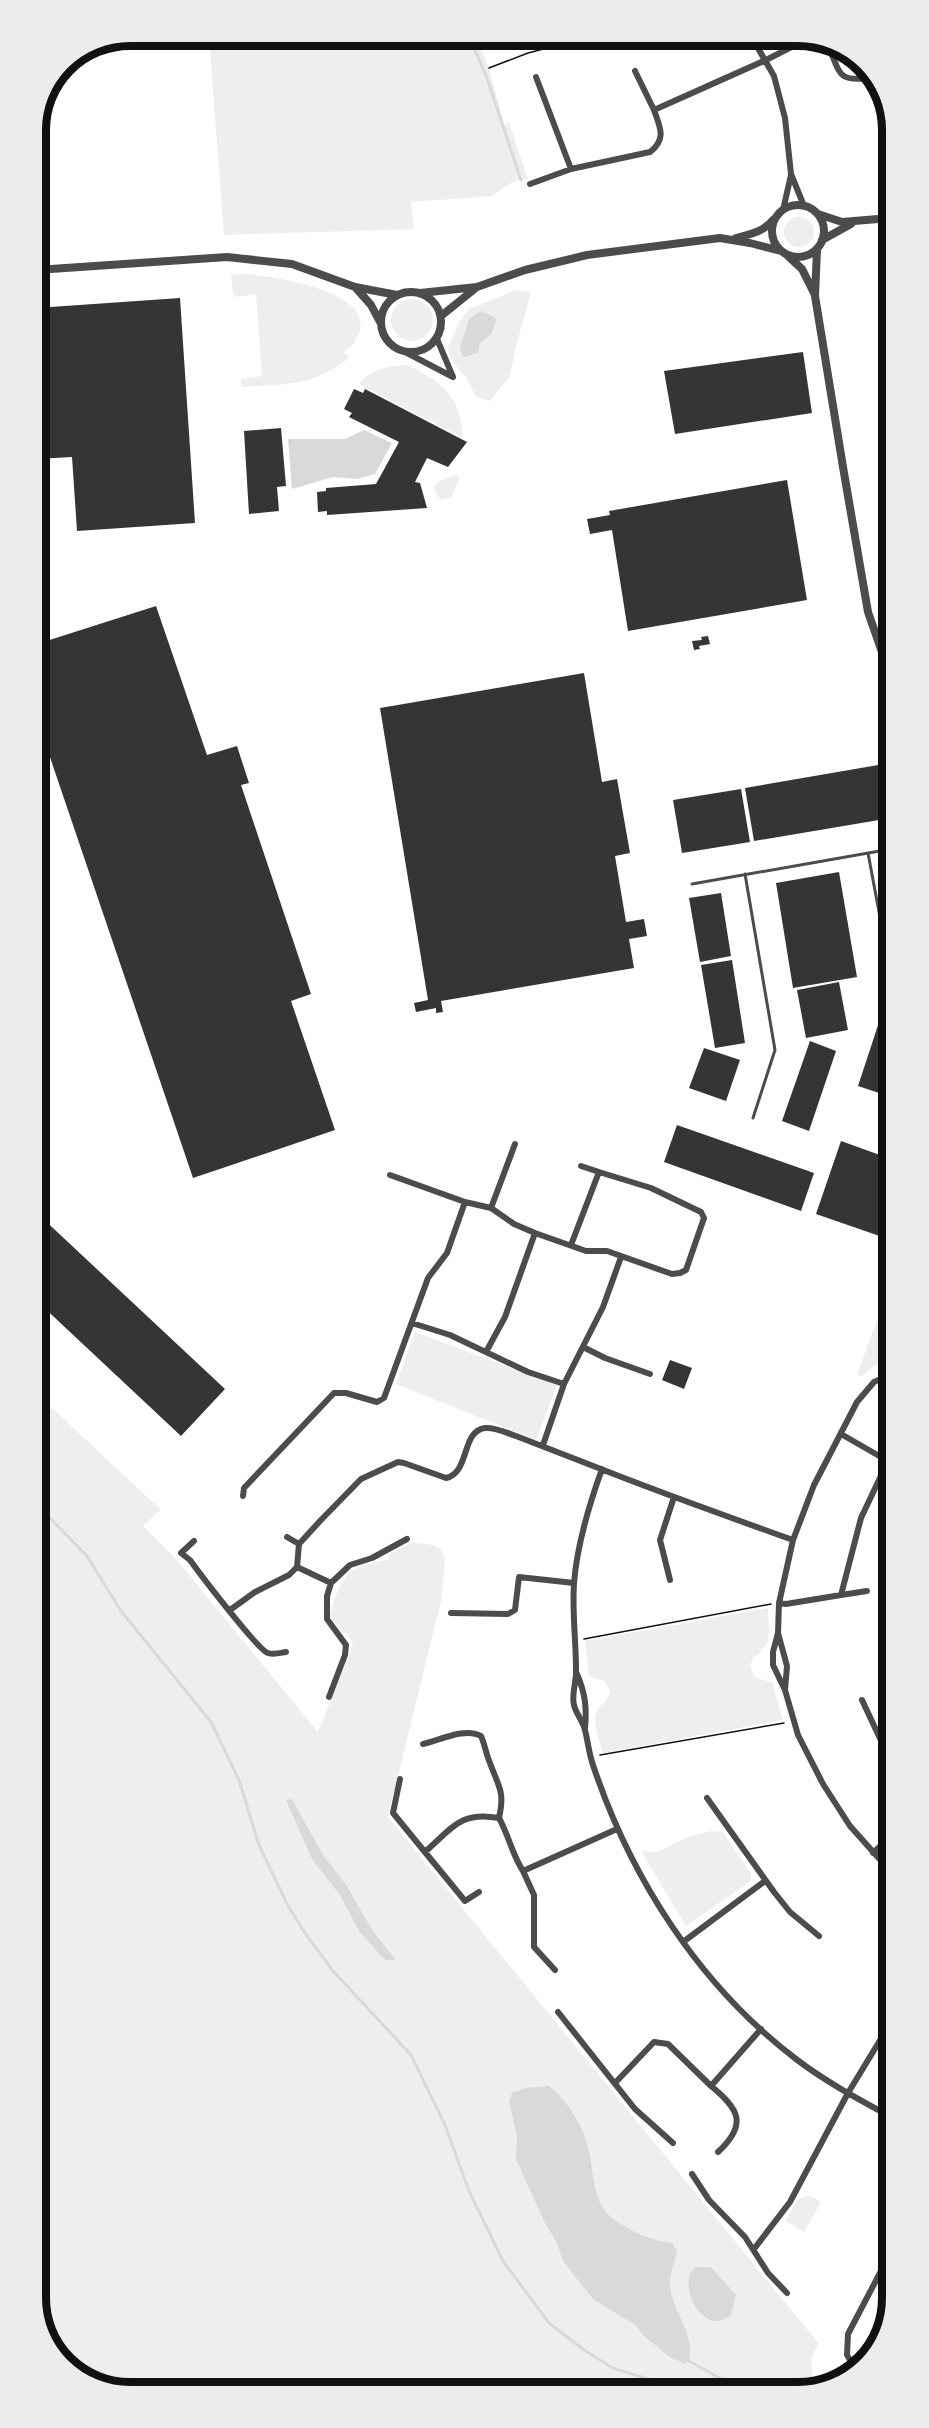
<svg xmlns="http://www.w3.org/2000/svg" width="929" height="2428" font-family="Quicksand,sans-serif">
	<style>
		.green { fill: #eee }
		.water { fill: #d9d9d9 }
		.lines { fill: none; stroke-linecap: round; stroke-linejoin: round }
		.stream { stroke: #d9d9d9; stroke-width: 3 }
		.building { fill: #353535 }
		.path { stroke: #111; stroke-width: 1.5 }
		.service { stroke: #4c4c4c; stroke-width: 3 }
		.minor { stroke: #4c4c4c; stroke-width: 6 }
		.tertiary { stroke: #4c4c4c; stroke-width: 8 }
		.rim { fill: none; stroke: #111; stroke-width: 8 }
	</style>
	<rect width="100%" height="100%" fill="#fff"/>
	<path class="green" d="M209,36H476L489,68L504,125L509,123L528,179L514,181L492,196L411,202L414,229L224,235Z
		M784 232a15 15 0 1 1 30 0a15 15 0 1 1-30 0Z
		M247,274C274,277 368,290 360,329C358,338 352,347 344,352L349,358C311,387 287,384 241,387V379L262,376L256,294L238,297L233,293L231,275Z
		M516,290L531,292L515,350L510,376L490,401L476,397L467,379L451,359L448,348L459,322L469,309Z
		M391 320a21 21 0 1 1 42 0a21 21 0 1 1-42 0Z
		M408,365C444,383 461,397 463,438L359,384C372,368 389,366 408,365Z
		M456,475L460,478L451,497L441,500L436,493L435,486L440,481Z
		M891,1281L892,1358L874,1366L861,1376L857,1375Z
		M415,1332L557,1385L536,1440L396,1384Z
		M38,1395L161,1510L143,1526L175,1558L318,1732L348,1659L353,1642L346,1633H342L330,1615C335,1597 341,1574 360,1566C370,1561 379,1563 389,1559V1554L412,1542L433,1545L441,1550L445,1559L441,1601L388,1817L819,2344C810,2357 810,2365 814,2380L834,2382L824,2389L124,2392L68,2369L39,2323Z
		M768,1608C768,1618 770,1632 768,1641C763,1656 741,1657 756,1678L772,1682L783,1720L603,1753C600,1742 591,1721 597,1711C601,1703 608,1701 610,1692L604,1681L589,1676L585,1641Z
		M711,1831L723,1832L751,1874V1881L686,1926L641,1851L658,1852L688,1837Z
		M805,2196H811L821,2202L804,2232L785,2221L798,2200Z"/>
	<path class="water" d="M481,311L497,319L491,334L480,343L478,353L463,357L460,347L469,319Z
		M364,430L392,443L375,474L357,479L333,477L292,489L288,439H345Z
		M292,1799L323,1855L347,1886L372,1930L396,1960H385L359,1931L340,1895L312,1859L286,1800Z
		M549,2086C567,2100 582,2124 588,2147C593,2165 592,2188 601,2205C611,2225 651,2241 672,2243L677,2251C675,2261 670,2273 670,2284C671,2310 696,2334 689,2361L684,2364L667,2355L644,2336L634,2324L593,2299L563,2261L557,2243L544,2221L516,2159L517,2136L509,2101L512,2093L525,2088Z
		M696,2267H711L736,2295L731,2315C727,2317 722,2320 718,2321C699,2322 686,2295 689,2278C689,2273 693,2270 696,2267Z"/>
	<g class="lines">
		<path class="stream" d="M469,36L487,78L521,180
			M38,1506L87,1556L121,1611L211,1722L239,1780L259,1845L287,1904L305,1933L333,1971L411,2055L445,2125L469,2191L503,2261L549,2323L584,2350L613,2368L679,2389
			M689,2361L723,2380L729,2389"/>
	</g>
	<path class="building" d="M180,298L195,523L77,531L72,457L37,459L36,308Z
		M803,352L812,413L675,434L664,371Z
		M354,389L363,393L365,389L467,442L448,467L427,458L415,482L420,483L427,508L327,515V511L318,512L317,492L326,491V488L376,484L399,442L349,417L352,413L344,409Z
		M281,428L286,486L277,487L279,511L249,514L244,431Z
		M787,480L807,600L628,631L612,530L590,534L587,519L610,515L609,511Z
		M156,606L207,755L237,746L249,783L241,785L311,994L291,1001L335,1130L193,1178L37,719V644Z
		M708,636L710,644L699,646L700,649L694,650L692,641L702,640L701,637Z
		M584,673L602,782L617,779L630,853L615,856L626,922L644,919L647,936L629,939L634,968L441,1001L443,1012L436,1013V1008L416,1012L414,1003L428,1000L380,708Z
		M884,764L891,803V818L754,841L745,788Z
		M741,789L750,842L682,853L673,800Z
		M839,872L857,977L793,988L776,883Z
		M721,893L731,956L700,962L689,898Z
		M732,960L745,1043L715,1048L701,965Z
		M839,982L848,1030L806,1038L797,990Z
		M882,1013L891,1016V1097L858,1086Z
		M810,1041L836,1051L809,1131L782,1121Z
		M704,1048L740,1060L726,1101L689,1088Z
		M677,1125L814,1173L801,1211L664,1162Z
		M841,1141L891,1159V1240L816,1214Z
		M38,1214L225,1389L181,1436L38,1302Z
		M670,1360L692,1368L684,1389L662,1380Z"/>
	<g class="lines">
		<path class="path" d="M489,68L528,53L586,38L593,39L597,36
			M584,1639L771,1604
			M600,1755L784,1723"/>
		<path class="service" d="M868,853L882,928L891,946
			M745,874L775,1050L753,1118
			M692,884L891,849"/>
		<path class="minor" d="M751,36L774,76L785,118L791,174L804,206
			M828,45C841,75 837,82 872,78
			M635,71L654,110
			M536,77L571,169L650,152C667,139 660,127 654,110L766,60L809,38
			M530,184L571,169
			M783,210L791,175
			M437,339L453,377
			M407,353L453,377
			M581,1166L599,1172
			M390,1175L465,1202L491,1208L514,1224L535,1233L586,1251H607L672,1274L680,1273L686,1270L704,1218L701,1212L651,1188L599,1172L571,1245
			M491,1208L515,1144
			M412,1323L450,1335L528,1372L564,1384
			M583,1347L605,1358L650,1374
			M486,1352L505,1317L535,1233
			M892,1374L874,1382L857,1402L814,1485L793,1540L779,1603L778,1633L773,1652V1665L785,1690L798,1735L823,1784L850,1826L892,1873
			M543,1445L564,1384L603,1307L621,1257
			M602,1469C589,1505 577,1545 574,1583C572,1612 576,1641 576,1669C577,1682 571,1693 574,1705C576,1714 583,1721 585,1730C588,1742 589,1754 593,1765C631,1879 700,1986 796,2059C826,2082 860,2100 893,2118
			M243,1496L244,1488L334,1393H346L377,1402L384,1398L428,1278L447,1253L465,1202
			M287,1537L299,1544
			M194,1541L181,1553L190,1560C200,1574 258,1650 268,1653C274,1655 280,1653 286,1652
			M297,1567L331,1583L350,1565L372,1558L407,1539
			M670,1580L660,1540L674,1497
			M841,1595L867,1591
			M779,1603L786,1604L841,1595L861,1518L888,1461L841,1434
			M230,1610L255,1592L289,1575L297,1567L299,1544L320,1521L361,1479L398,1462L404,1463L446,1478C470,1473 461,1431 485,1428C495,1427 507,1433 516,1436C544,1447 572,1458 601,1469C664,1494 729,1517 793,1540
			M451,1613L508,1614L515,1610L519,1577L574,1583
			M778,1633L787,1666L785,1690
			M577,1674C585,1693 587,1707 585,1728
			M329,1697L345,1655L346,1645L327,1619V1596L331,1583
			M862,1700L892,1764
			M423,1744C440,1740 466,1727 481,1736C485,1745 486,1754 490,1763C499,1788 505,1791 499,1818
			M400,1779L393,1813L465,1901L479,1892
			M707,1798L774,1892L790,1912L819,1936
			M426,1851C453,1827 461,1811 499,1818C509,1836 512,1854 523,1871L617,1829
			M873,1853L892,1835
			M523,1871L534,1895V1947L555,1970
			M683,1942L765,1881
			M558,2012L635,2109L673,2143
			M616,2082L654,2042L668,2044L711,2086L761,2029
			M711,2086C739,2109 748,2124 718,2152
			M692,2174L709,2200L745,2237L768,2273L787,2293
			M754,2249L790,2202L848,2093L893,2019
			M855,2368L847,2355L848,2334L893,2248"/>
		<path class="tertiary" d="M772 231a26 26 0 1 1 52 0a26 26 0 1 1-52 0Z
			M818,214L842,222L890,218
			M736,238C751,234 763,232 773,220
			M822,240L851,224
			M817,250L815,296L843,467L868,612L891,678
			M788,256L802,269L815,295
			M36,270L227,257L292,264L355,287L397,295
			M356,288L371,305L380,322
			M381 322a30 30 0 1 1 60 0a30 30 0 1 1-60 0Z
			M420,293L477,287L525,270L587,255L720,238L750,243L781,251
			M441,316L477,287"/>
	</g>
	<path d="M0 0H929V2428H0ZM130 46H798A84 84 0 0 1 882 130V2298A84 84 0 0 1 798 2382H130A84 84 0 0 1 46 2298V130A84 84 0 0 1 130 46Z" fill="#ececec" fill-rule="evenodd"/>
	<path class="rim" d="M130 46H798A84 84 0 0 1 882 130V2298A84 84 0 0 1 798 2382H130A84 84 0 0 1 46 2298V130A84 84 0 0 1 130 46Z"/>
</svg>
